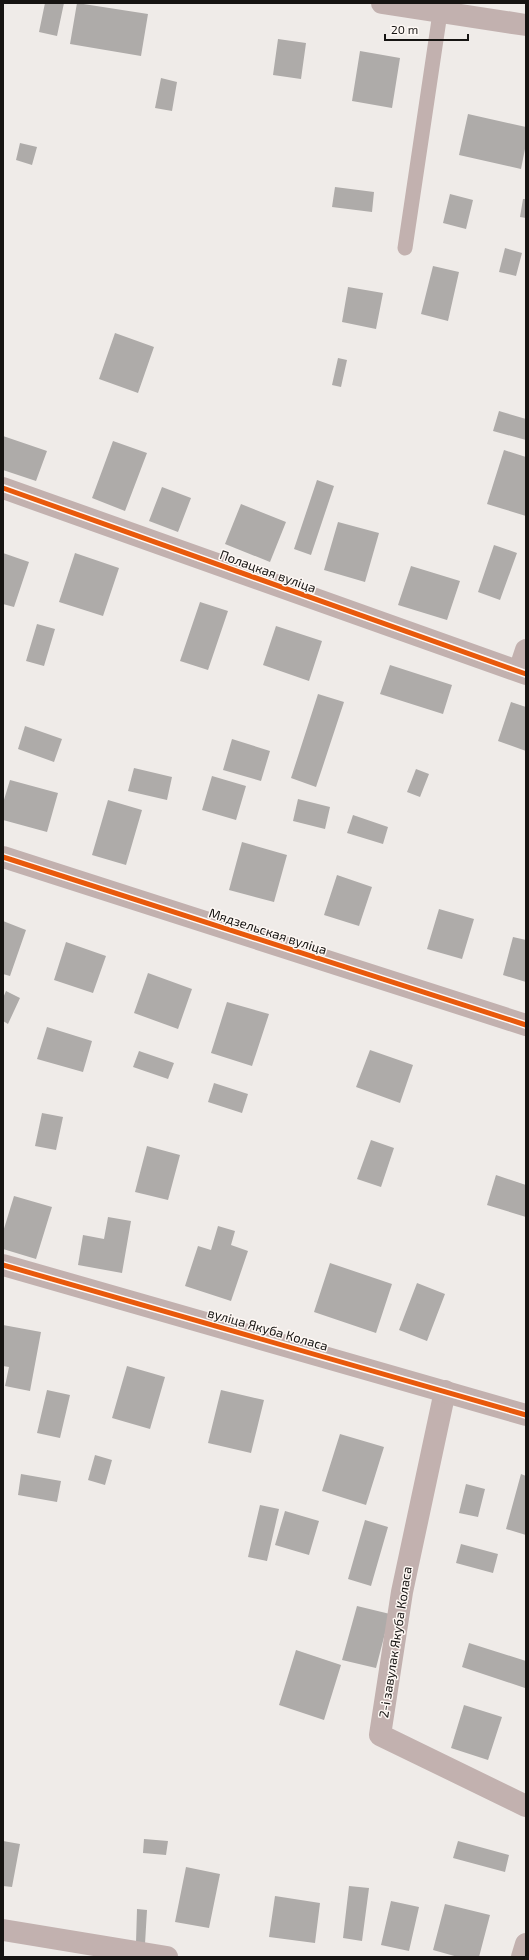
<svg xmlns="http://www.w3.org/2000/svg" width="529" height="1960" font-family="'Exo 2',sans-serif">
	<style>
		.building { fill: #aeaba9 }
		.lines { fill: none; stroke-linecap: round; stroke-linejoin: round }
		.service { stroke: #c2b1af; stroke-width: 15 }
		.minor { stroke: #c2b1af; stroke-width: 22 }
		.tertiary { stroke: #c2b1af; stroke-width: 22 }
		.cycleway-casing { stroke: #fef8f4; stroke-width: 8 }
		.cycleway { stroke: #e8590c; stroke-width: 5 }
		.labels { text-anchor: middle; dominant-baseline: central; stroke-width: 3; stroke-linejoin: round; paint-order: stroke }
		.street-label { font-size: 13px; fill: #161412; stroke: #fef8f4 }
	</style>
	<rect width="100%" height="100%" fill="#efebe8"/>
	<path class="building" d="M45,3H64L57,36L39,32Z
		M77,3L148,14L141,56L70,44Z
		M278,39L306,43L301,79L273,75Z
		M360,51L400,58L392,108L352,101Z
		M161,78L177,82L172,111L155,108Z
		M468,114L526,127V144L521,169L459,155Z
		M20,143L37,147L32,165L16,160Z
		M335,187L374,192L372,212L332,207Z
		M450,194L473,200L466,229L443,223Z
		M523,199H526V218L520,217Z
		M505,248L522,253L516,276L499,272Z
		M433,266L459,272L448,321L421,314Z
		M348,287L383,293L376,329L342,322Z
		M115,333L154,347L138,393L99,379Z
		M338,358L347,360L341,387L332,385Z
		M499,411L526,419V440L493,431Z
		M3,436L47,451L36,481L3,470Z
		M113,441L147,453L125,511L92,498Z
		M504,450L526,457V516L487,504Z
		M317,480L334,486L311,555L294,549Z
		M162,487L191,498L178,532L149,521Z
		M241,504L286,522L270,562L225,544Z
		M338,522L379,533L365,582L324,570Z
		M494,545L517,553L500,600L478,592Z
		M3,553L29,562L14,607L3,604Z
		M75,553L119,568L103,616L59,602Z
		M411,566L460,581L447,620L398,605Z
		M200,602L228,611L208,670L180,661Z
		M37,624L55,629L44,666L26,661Z
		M276,626L322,641L309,681L263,665Z
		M390,665L452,685L443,714L380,694Z
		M318,694L344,702L316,787L291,778Z
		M511,702L526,707V751L498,741Z
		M25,726L62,739L54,762L18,749Z
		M232,739L270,751L261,781L223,770Z
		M134,768L172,777L167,800L128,791Z
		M416,769L429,774L420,797L407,792Z
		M212,776L246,786L236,820L202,810Z
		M10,780L58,793L47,832L3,820V803Z
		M298,799L330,807L325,829L293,821Z
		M108,800L142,810L126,865L92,855Z
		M353,815L388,827L383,844L347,833Z
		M242,842L287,855L274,902L229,890Z
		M337,875L372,887L359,926L324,915Z
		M439,909L474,919L462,959L427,949Z
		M3,921L26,930L10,976L3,974Z
		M513,937L526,940V982L503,975Z
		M66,942L106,956L93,993L54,980Z
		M148,973L192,989L178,1029L134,1013Z
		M6,991L20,998L8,1024L3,1021V998Z
		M227,1002L269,1014L252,1066L211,1053Z
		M47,1027L92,1041L83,1072L37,1059Z
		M370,1050L413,1065L400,1103L356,1087Z
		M139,1051L174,1063L168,1079L133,1067Z
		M214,1083L248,1094L242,1113L208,1102Z
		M42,1113L63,1117L56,1150L35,1146Z
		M371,1140L394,1148L381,1187L357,1179Z
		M147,1146L180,1155L168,1200L135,1192Z
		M496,1175L526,1185V1217L487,1205Z
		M14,1196L52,1207L36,1259L3,1249V1232Z
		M108,1217L131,1221L122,1273L78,1265L83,1235L104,1239Z
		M218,1226L235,1231L231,1245L248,1251L231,1301L185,1286L198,1246L211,1250Z
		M330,1263L392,1284L376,1333L314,1312Z
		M417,1283L445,1294L427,1341L399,1330Z
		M3,1325L41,1332L30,1391L5,1386L9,1367L3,1366Z
		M127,1366L165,1377L150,1429L112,1418Z
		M47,1390L70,1395L60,1438L37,1433Z
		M221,1390L264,1400L251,1453L208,1443Z
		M340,1434L384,1447L366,1505L322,1491Z
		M95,1455L112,1460L105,1485L88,1480Z
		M21,1474L61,1481L57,1502L18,1495Z
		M521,1474L526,1476V1535L506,1529Z
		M466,1484L485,1489L478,1517L459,1513Z
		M260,1505L279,1509L267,1561L248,1557Z
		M285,1511L319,1521L309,1555L275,1545Z
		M365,1520L388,1527L371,1586L348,1579Z
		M461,1544L498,1554L493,1573L456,1563Z
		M357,1606L390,1614L376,1668L342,1660Z
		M469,1643L526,1661L525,1688L462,1667Z
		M296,1650L341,1665L324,1720L279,1705Z
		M464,1705L502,1717L488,1760L451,1748Z
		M144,1839L168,1841L166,1855L143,1853Z
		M3,1841L20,1844L12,1887L3,1886Z
		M458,1841L509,1855L505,1872L453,1858Z
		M186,1867L220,1874L209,1928L175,1922Z
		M349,1886L369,1888L362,1941L343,1938Z
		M275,1896L320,1903L315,1943L269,1937Z
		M391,1901L419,1907L409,1951L381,1945Z
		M445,1904L490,1915L479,1957H458L433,1950Z
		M137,1909L147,1910L145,1944L136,1943Z"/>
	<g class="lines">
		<path class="service" d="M405,248L440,13"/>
		<path class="minor" d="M382,3L526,25
			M3,488L526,674
			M519,671L526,650
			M3,857L526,1025
			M445,1391L402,1592L380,1735L526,1806
			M3,1930L167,1957
			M522,1957L526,1944"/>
		<path class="tertiary" d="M3,1265L526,1415"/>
		<defs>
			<path id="cycleway" d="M3,488L526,674
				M3,857L526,1025
				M3,1265L526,1415"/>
		</defs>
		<use href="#cycleway" class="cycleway-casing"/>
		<use href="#cycleway" class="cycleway"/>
	</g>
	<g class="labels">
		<g class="street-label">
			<text transform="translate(268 571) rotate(20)">Полацкая вуліца</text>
			<text transform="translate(268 931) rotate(18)">Мядзельская вуліца</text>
			<text transform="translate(268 1329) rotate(16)">вуліца Якуба Коласа</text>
			<text transform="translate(395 1642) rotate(-81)">2-і завулак Якуба Коласа</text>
		</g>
	</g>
	<rect width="529" height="1960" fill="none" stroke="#161412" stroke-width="8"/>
	<path d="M385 34v6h83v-6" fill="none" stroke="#161412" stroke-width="2"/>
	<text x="391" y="34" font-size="12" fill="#161412" stroke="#fef8f4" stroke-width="3" paint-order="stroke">20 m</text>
</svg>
